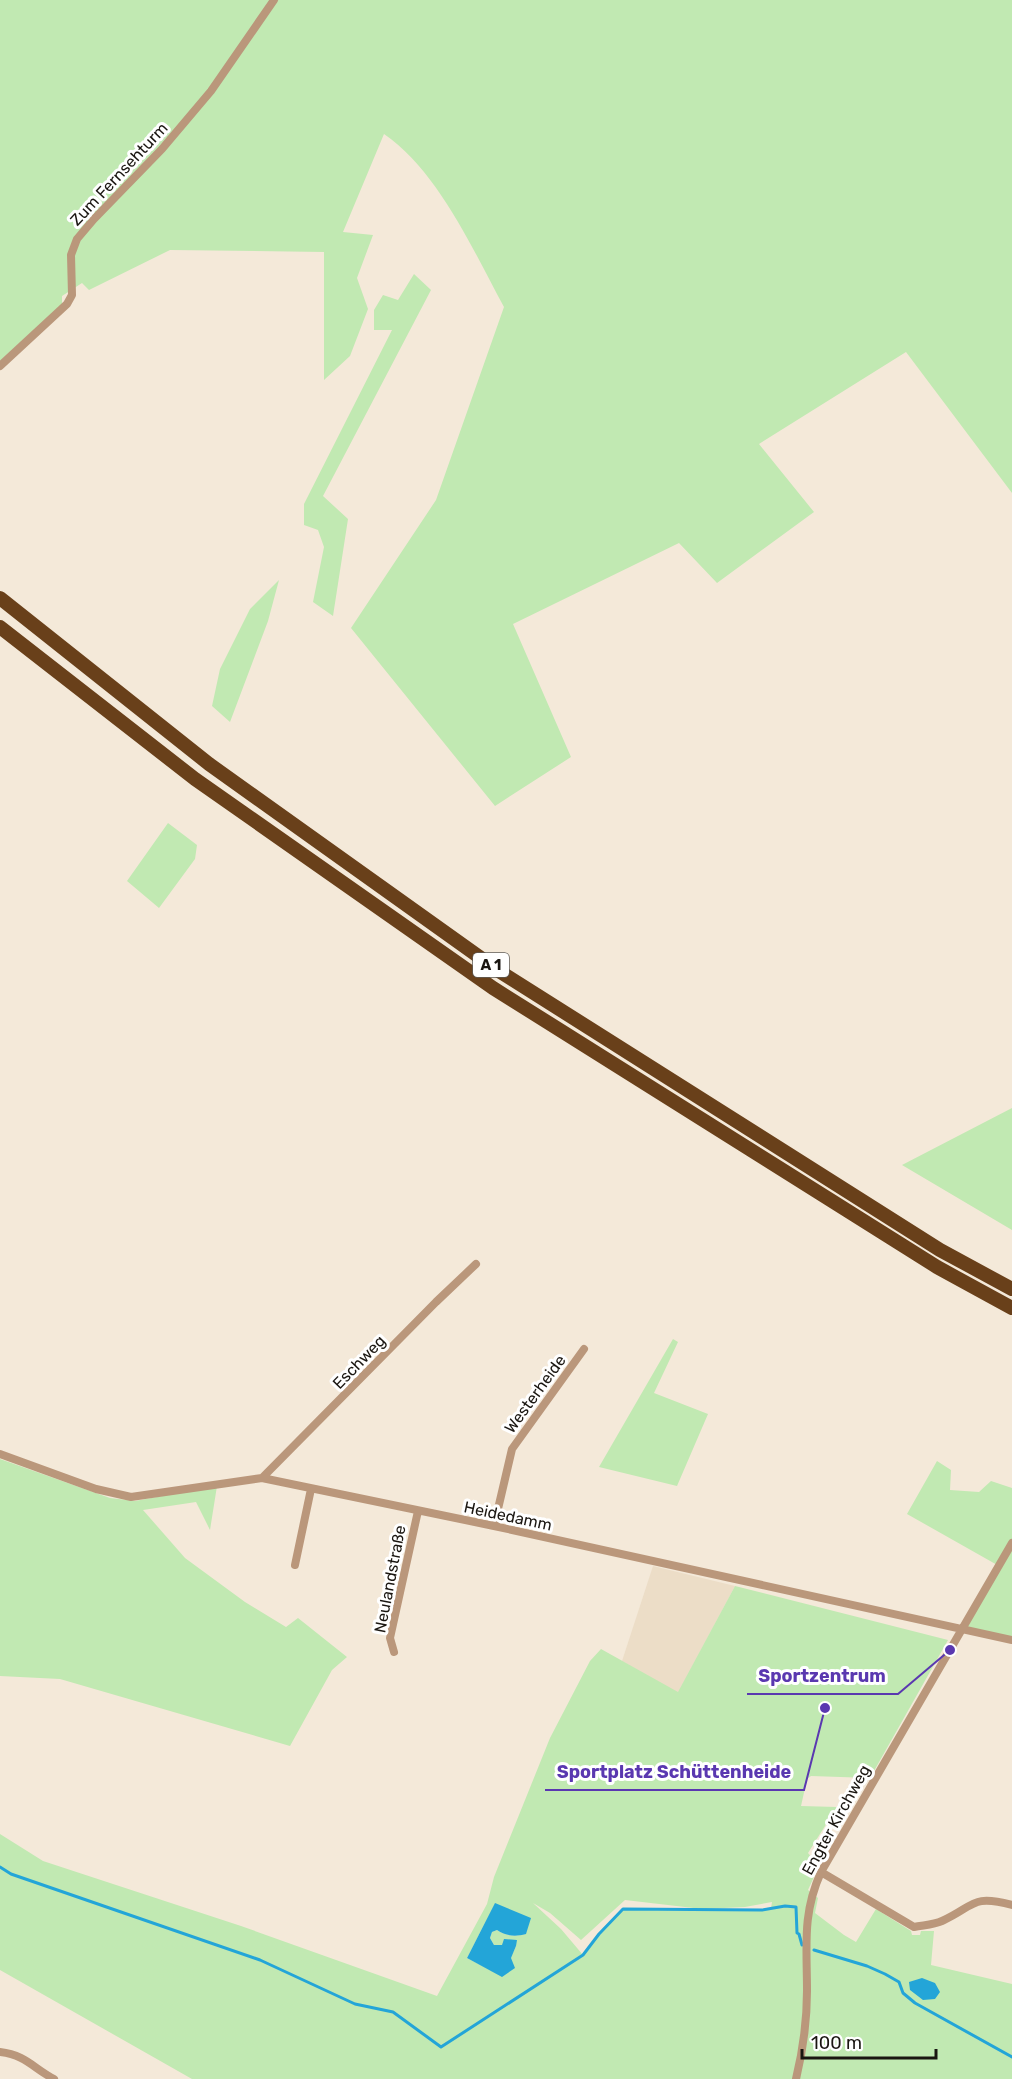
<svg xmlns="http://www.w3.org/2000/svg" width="1012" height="2079" font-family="Rubik,sans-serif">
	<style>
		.built { fill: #ecddc7 }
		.green { fill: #c1e9b2; fill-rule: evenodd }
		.water { fill: #23a5d8 }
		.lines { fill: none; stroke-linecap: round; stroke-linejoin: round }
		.stream { stroke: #23a5d8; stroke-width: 3 }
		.minor { stroke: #ba977b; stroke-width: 8 }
		.motorway { stroke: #69401a; stroke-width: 14 }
		.labels { text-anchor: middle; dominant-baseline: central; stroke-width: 6; stroke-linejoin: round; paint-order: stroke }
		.shield { fill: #fff; stroke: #5f5c58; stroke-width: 1.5 }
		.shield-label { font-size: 15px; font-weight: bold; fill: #1a1611 }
		.street-label { font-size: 16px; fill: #1a1611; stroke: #fff }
		.leader { fill: none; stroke: #5a38b0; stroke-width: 2 }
		.callout-dot { fill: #5a38b0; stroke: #fff; stroke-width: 2 }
		.callout-label { font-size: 18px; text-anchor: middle; font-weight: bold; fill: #5a38b0; stroke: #fff; stroke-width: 6; stroke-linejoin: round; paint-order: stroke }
	</style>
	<rect width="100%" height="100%" fill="#f4e9d9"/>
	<path class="built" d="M653,1566L735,1586L678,1693L622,1661Z"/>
	<path class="green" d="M0,0H1012V493L906,352L759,444L814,512L717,583L679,543L513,624L571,757L495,806L351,628L436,500L504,307C473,250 438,171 384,134L343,232L373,235L357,278L368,309L350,356L324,380V252L170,250L89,290L82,283L62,296V304L0,361Z
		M414,274L431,290L323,496L348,519L333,616L313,602L324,547L318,530L304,525V504L392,330H374V310L383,295L398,300Z
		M279,580L268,621L230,722L212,706L220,669L250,609Z
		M168,823L197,845L195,859L159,908L127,881Z
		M1012,1108V1230L902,1165Z
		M673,1339L678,1342L654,1393L708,1414L677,1486L599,1467Z
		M0,1459L110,1498L135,1501L217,1486L210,1530L196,1502L143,1510L185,1558L245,1602L286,1627L298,1618L347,1657L332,1670L290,1746L60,1679L0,1676Z
		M937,1461L951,1470L950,1490L979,1492L991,1481L1012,1488V1543L999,1566L907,1514Z
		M1012,1550V1640L962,1630Z
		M735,1586L948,1640L870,1778L811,1776L807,1779L801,1806L837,1807L808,1853L819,1866L808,1890L818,1898L815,1913L844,1935L856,1942L876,1909L911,1931L912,1935H920L921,1931H934L931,1965L1012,1984V2079H192L0,1970V1834L43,1861L241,1926L437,1996L487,1904L494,1877L550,1738L590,1661L601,1649L678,1692ZM625,1900L702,1909H623L599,1934L583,1955L561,1929L533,1903L550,1913L581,1940ZM772,1902L771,1908L762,1910L703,1909L745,1907ZM495,1904L525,1934C515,1937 506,1936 497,1930L492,1932L490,1938L494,1945L516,1946L502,1976L467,1958Z"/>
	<path class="water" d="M495,1903L531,1918L526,1934C515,1937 506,1936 497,1930L492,1932L490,1938L494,1945H502L504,1939L517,1940L516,1946L511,1958L515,1968L502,1977L467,1958Z
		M922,1978L935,1983L940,1992L935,1999L923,2000L910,1990L909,1982Z"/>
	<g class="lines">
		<path class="stream" d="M0,1867L11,1874L260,1960L355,2004L393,2012L441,2047L583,1955L599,1934L623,1909L762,1910L785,1906L796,1907L797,1933L799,1934L802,1945
			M814,1950L867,1966L885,1974L899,1982L903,1993L915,2003L1012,2057"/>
		<path class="minor" d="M0,366L67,304L72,295L71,255L77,239L94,219L162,149L211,91L274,0
			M0,1454L96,1489L131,1497L262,1478L494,1526L1012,1640
			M262,1478L436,1302L476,1264
			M494,1526L512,1449L584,1349
			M295,1565L311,1489
			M394,1652L390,1638L418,1511
			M821,1872L914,1927C923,1925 933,1925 942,1921C975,1906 971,1894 1012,1905
			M0,2052C26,2055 33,2068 54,2079
			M796,2079C803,2050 807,2021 807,1991C807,1946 802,1914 821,1872L1012,1543"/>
		<path class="motorway" d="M0,598L209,764L499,971L940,1250L1012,1289
			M0,627L195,779L493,988L937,1267L1012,1308"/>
	</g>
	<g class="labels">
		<rect class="shield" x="473" y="953" width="36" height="24" rx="4.5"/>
		<g class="shield-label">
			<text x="491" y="965">A 1</text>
		</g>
		<g class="street-label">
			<text transform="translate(119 174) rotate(-47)">Zum Fernsehturm</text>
			<text transform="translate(359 1362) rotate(-46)">Eschweg</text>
			<text transform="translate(535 1394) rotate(-54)">Westerheide</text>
			<text transform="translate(508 1516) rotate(12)">Heidedamm</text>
			<text transform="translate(390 1579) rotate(-79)">Neulandstraße</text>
			<text transform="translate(836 1820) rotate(-61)">Engter Kirchweg</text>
		</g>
	</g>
	<path class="leader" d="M950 1650L898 1694H747M825 1708L804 1790H545"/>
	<g class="callout-dot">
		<circle cx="950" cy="1650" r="6"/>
		<circle cx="825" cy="1708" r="6"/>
	</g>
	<g class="callout-label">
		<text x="822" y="1682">Sportzentrum</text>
		<text x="674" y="1778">Sportplatz Schüttenheide</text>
	</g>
	<path d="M802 2049v9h134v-9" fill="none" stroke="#1a1611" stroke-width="3"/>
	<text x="811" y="2049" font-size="18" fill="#1a1611" stroke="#ffffff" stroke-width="4.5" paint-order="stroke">100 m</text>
</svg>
